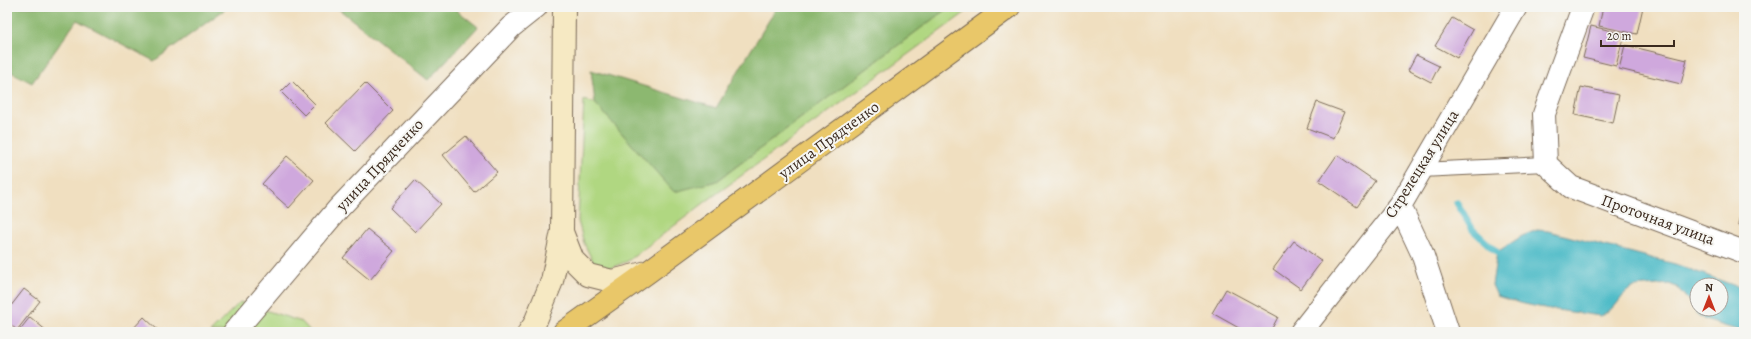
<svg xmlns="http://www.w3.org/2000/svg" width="1751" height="339" font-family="Alegreya,serif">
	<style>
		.green { fill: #b0d781; stroke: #768050 }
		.forest { fill: #8cb86f; stroke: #647146 }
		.water { fill: #4fbcc8; stroke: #457373; fill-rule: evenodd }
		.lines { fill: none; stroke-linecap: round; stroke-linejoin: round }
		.stream { stroke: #4fbcc8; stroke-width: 7 }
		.building { fill: #cfa8dd }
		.lane-casing { stroke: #7a6957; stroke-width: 16 }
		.street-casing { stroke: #7a6957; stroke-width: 24 }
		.secondary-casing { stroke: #7a6957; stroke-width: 24 }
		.primary-casing { stroke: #7a6957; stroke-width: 24 }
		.lane { stroke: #fff; stroke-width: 14 }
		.street { stroke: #fff; stroke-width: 22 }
		.secondary { stroke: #f6e9c3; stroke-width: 22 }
		.primary { stroke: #e9c769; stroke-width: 22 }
		.labels { text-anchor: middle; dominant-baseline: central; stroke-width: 4; stroke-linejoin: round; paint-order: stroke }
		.street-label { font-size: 16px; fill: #3b2a1e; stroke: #f6f6f2 }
	</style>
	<rect width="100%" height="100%" fill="#f6f6f2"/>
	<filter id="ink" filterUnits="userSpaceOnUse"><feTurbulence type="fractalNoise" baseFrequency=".025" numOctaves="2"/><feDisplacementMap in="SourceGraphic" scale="8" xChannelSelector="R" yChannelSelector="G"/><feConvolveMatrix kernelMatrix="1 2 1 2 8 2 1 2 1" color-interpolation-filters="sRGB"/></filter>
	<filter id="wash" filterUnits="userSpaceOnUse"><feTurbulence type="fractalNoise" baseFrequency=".012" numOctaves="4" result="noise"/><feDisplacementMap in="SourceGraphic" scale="16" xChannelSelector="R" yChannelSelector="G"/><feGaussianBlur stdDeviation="0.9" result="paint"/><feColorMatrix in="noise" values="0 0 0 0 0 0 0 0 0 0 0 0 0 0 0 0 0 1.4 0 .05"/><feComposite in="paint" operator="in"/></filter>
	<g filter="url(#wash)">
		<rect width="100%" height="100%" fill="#f0dfc0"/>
		<path class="green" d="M949,7H973L708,200L628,261L610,268L595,266L584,243L578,221L584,100L595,103L674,191L717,181Z
			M240,302L302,322L311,332H210Z"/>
		<path class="forest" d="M7,7H228L154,61L77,20L32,83L7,70Z
			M336,7H453L478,27L428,80Z
			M777,7H949L717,181L674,192L595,103L591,70L716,108Z"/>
		<path class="water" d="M1537,230L1548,231L1675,264L1744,289V332L1705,320L1696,313L1688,300L1677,287L1669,284L1634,287L1626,292L1615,306L1601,316C1566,311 1530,308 1497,296L1492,285L1497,252L1522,236ZM1697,285H1721V309H1697Z"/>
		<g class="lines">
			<path class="stream" d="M1457,203L1473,230L1501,256L1505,257"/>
		</g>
		<g id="blocks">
			<path class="building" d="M1603,7H1643L1637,34L1599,26Z
				M1452,18L1473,30L1457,58L1435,46Z
				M1591,26L1624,34L1616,66L1583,58Z
				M1625,45L1687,60L1681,84L1619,69Z
				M1416,55L1439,66L1431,82L1408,70Z
				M292,81L315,104L304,115L281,92Z
				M365,83L393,111L355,151L326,123Z
				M1581,87L1619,95L1613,123L1575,115Z
				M1317,102L1344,112L1333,138L1307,128Z
				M466,136L497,172L474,192L443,155Z
				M1337,155L1375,181L1357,207L1319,181Z
				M287,156L314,180L289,208L262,184Z
				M415,180L441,204L415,232L390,208Z
				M1743,201H1744V227L1738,225Z
				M367,229L394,251L370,280L343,258Z
				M1294,241L1322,261L1301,289L1273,269Z
				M24,289L40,301L17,330L7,322V311Z
				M1226,289L1278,317L1270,332H1246L1212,313Z
				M30,317L48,332H18Z
				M144,317L160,332H130Z"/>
		</g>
	</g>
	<g filter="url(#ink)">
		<use href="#blocks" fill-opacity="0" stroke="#7a6957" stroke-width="1"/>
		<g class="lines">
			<defs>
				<path id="lane" d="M1421,170L1546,164"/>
				<path id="street" d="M1583,7L1544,114L1546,164L1571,187L1744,252
					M1400,206L1422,253L1448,332
					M234,332L338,209L511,27L536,7
					M1301,332L1400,206L1516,7"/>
				<path id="secondary" d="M562,232L573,260L588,275L612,281L647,272
					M529,332L534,325L552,281L562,231L564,7"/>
				<path id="primary" d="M564,332L648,272L1009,7"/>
			</defs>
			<use href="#lane" class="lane-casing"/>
			<use href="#street" class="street-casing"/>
			<use href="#secondary" class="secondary-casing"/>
			<use href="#primary" class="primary-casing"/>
			<use href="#lane" class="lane"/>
			<use href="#street" class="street"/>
			<use href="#secondary" class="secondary"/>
			<use href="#primary" class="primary"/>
		</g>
	</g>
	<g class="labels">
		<g class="street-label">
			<text transform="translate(829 140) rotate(-36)">улица Прядченко</text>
			<text transform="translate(1422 164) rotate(-58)">Стрелецкая улица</text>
			<text transform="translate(380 165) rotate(-47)">улица Прядченко</text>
			<text transform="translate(1658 220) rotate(20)">Проточная улица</text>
		</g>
	</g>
	<rect width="1751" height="339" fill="none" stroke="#f6f6f2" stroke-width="24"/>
	<g transform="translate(1709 297)"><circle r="19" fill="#f6f6f2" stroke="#aba49d"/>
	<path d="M0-3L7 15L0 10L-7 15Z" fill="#c8321e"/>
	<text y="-6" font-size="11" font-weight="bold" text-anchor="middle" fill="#3b2a1e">N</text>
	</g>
	<path d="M1601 40v6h73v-6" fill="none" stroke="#3b2a1e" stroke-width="2"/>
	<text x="1607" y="40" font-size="12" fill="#3b2a1e" stroke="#f6f6f2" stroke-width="3" paint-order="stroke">20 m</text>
</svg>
